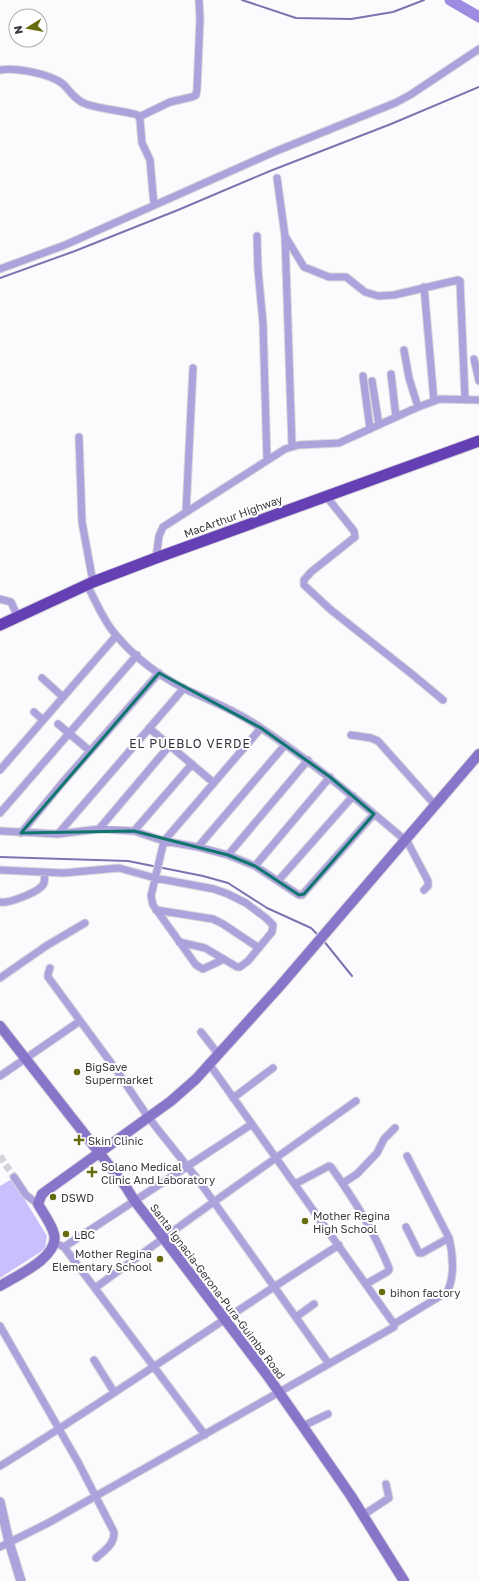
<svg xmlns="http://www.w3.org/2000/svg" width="479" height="1581" font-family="'Golos Text',sans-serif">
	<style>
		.green { fill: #cabefd }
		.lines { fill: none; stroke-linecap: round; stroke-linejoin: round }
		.stream { stroke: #8072b1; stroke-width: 2 }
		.river { stroke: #9e8be2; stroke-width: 11 }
		.minor-tunnel { stroke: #d4d4d8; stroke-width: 7; stroke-dasharray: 7 3.5; stroke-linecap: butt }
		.minor-casing { stroke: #d8d8dc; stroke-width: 9 }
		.tertiary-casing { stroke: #d8d8dc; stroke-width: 11 }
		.secondary-casing { stroke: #d8d8dc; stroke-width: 12 }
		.trunk-casing { stroke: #d8d8dc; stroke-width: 13 }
		.minor { stroke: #ada2dc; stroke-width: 7 }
		.tertiary { stroke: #ada2dc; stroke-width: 9 }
		.secondary { stroke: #8874c9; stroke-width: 10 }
		.trunk { stroke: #6540b4; stroke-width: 11 }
		.marked { fill: none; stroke: #0f766e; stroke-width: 3; stroke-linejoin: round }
		.poi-dot { fill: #666b0d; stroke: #fff; stroke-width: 1.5 }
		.labels { text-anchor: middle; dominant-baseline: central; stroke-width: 4; stroke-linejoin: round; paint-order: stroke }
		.street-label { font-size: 11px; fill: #3a393f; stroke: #fff }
		.poi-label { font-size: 11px; fill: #3a393f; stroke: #fff; text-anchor: start }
		.neighbourhood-label { font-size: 12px; letter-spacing: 1px; fill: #32303b; stroke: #fff }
	</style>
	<rect width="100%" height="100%" fill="#fbfbfe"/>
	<path class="green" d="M12,1179L47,1236L45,1249L0,1278V1186Z"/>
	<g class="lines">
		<path class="stream" d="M242,0L296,18L351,19L393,12L424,0
			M0,278L75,251L178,210L270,171L391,124L479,87
			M0,857L128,861L203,876L228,883L267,908L311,928L318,935
			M323,940L352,976"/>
		<path class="river" d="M450,0L479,17"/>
		<path class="minor-tunnel" d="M0,1156L14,1177"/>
		<defs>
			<path id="minor" d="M0,70C15,67 51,74 63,84C70,91 76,101 86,104C103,110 121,110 138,115L140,120L142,143L150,160L154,205
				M139,117L170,102L192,97L196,95L197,89L200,19L199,0
				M277,178L285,236L292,446
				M257,236L258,270L263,323L267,460
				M285,236L304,267L329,277H346L365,292L378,296L394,295L458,280L460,281L465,398
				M0,269L65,245L274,152L395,103L410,95L479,49
				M424,287L434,401
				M404,350L409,378L418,407
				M474,359L479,381
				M391,374L396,417
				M363,376L370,429
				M372,381L379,425
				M79,437L82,522L93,582
				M326,496L354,531L355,537L311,572L304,580V585L331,610L413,675L443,700
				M186,512L193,368
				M156,558L159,536L163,527L285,449L299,445L339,443L418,407L440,399L479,400
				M87,585C96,601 103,621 116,635C134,657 160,676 185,689C211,701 238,712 261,728C312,762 358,800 405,840
				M0,599L11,602L18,617
				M42,678L63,697
				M34,712L43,720
				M58,724L90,751
				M149,728L214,783
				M351,735L371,738L378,741L435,805
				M0,770L116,636
				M0,813L137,655
				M99,829L170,745
				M0,831L58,834L99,829L134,831L164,841L198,847L228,855L255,866L299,895H302L374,814
				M134,831L192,764
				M21,833L63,782L159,673
				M58,834L184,688
				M406,839L428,881V886L424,890
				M198,847L285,745
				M228,855L308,760
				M255,866L330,777
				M0,870L63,873L119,868L155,878L214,889L228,894L246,903L266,918L273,925L272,932L248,961L240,967H237L205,948L179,942
				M278,881L353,796
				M0,902C8,904 35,893 41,887C45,884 45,878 44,873
				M156,910L213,919L223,924L259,948
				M224,959L203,969L196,965L153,905L151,896L164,841L261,728
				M50,968L48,974V977L117,1071L148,1117L199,1181L329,1364
				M0,978L46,946L85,923
				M201,1032L219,1055
				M0,1076L80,1021
				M233,1098L273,1068
				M14,1177L26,1195L38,1204
				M343,1183L357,1174L377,1153L384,1139L395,1128
				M295,1184L329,1166L331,1167C354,1199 374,1231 389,1268V1270L387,1272L366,1284
				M406,1227L419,1253H422L449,1238
				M55,1243L64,1247L205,1435
				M64,1247L252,1124
				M95,1288L187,1221L356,1101
				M296,1317L314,1304
				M394,1324L447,1292C455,1277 453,1254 449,1238L407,1156
				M0,1326L78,1462L114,1532C115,1544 104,1551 96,1558
				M94,1360L114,1392
				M303,1426L328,1414
				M0,1466C115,1395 225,1317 339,1245
				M363,1515L389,1498L386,1484
				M0,1547L50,1522L394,1327V1324L210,1065"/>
			<path id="tertiary" d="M0,1502L9,1542L21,1581"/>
			<path id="secondary" d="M0,1026L126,1187L134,1200L164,1239L267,1375L313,1441L351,1496L404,1581
				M0,1286C16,1276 60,1257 54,1234C51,1223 43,1213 38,1204L42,1194L171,1101L196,1079L280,986L479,754"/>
			<path id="trunk" d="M0,625L93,582L156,558L479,441"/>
		</defs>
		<use href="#minor" class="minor-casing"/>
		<use href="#tertiary" class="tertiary-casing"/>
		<use href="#secondary" class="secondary-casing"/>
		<use href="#trunk" class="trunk-casing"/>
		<use href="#minor" class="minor"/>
		<use href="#tertiary" class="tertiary"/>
		<use href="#secondary" class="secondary"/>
		<use href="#trunk" class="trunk"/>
	</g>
	<path class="marked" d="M159,673L261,728L330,777L374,814L304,894L299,895L255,866L228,855L134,831L21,833Z"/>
	<g class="poi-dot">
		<circle cx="77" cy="1072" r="4"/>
		<path d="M77 1134h4v4h4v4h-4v4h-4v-4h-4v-4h4z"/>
		<path d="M90 1166h4v4h4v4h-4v4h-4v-4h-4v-4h4z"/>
		<circle cx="53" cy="1197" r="4"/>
		<circle cx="305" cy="1221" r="4"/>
		<circle cx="66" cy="1234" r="4"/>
		<circle cx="160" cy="1259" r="4"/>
		<circle cx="382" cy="1292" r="4"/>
	</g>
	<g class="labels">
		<g class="street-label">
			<text transform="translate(233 516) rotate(-20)">MacArthur Highway</text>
			<text transform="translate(218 1291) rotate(53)">Santa Ignacia-Gerona-Pura-Guimba Road</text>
		</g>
		<g class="poi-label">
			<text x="85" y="1066">BigSave<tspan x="85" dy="13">Supermarket</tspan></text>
			<text x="88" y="1140">Skin Clinic</text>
			<text x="101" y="1166">Solano Medical<tspan x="101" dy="13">Clinic And Laboratory</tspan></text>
			<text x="61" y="1197">DSWD</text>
			<text x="313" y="1215">Mother Regina<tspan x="313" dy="13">High School</tspan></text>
			<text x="74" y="1234">LBC</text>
			<text x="152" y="1253" text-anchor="end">Mother Regina<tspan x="152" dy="13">Elementary School</tspan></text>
			<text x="390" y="1292">bihon factory</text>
		</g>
		<g class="neighbourhood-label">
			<text x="190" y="743">EL PUEBLO VERDE</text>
		</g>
	</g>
	<g transform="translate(28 28) rotate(259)"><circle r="19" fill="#ffffff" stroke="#b0b0b2"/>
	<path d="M0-3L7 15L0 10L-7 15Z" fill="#666b0d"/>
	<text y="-6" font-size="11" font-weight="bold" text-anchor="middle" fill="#3a393f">N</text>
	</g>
</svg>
